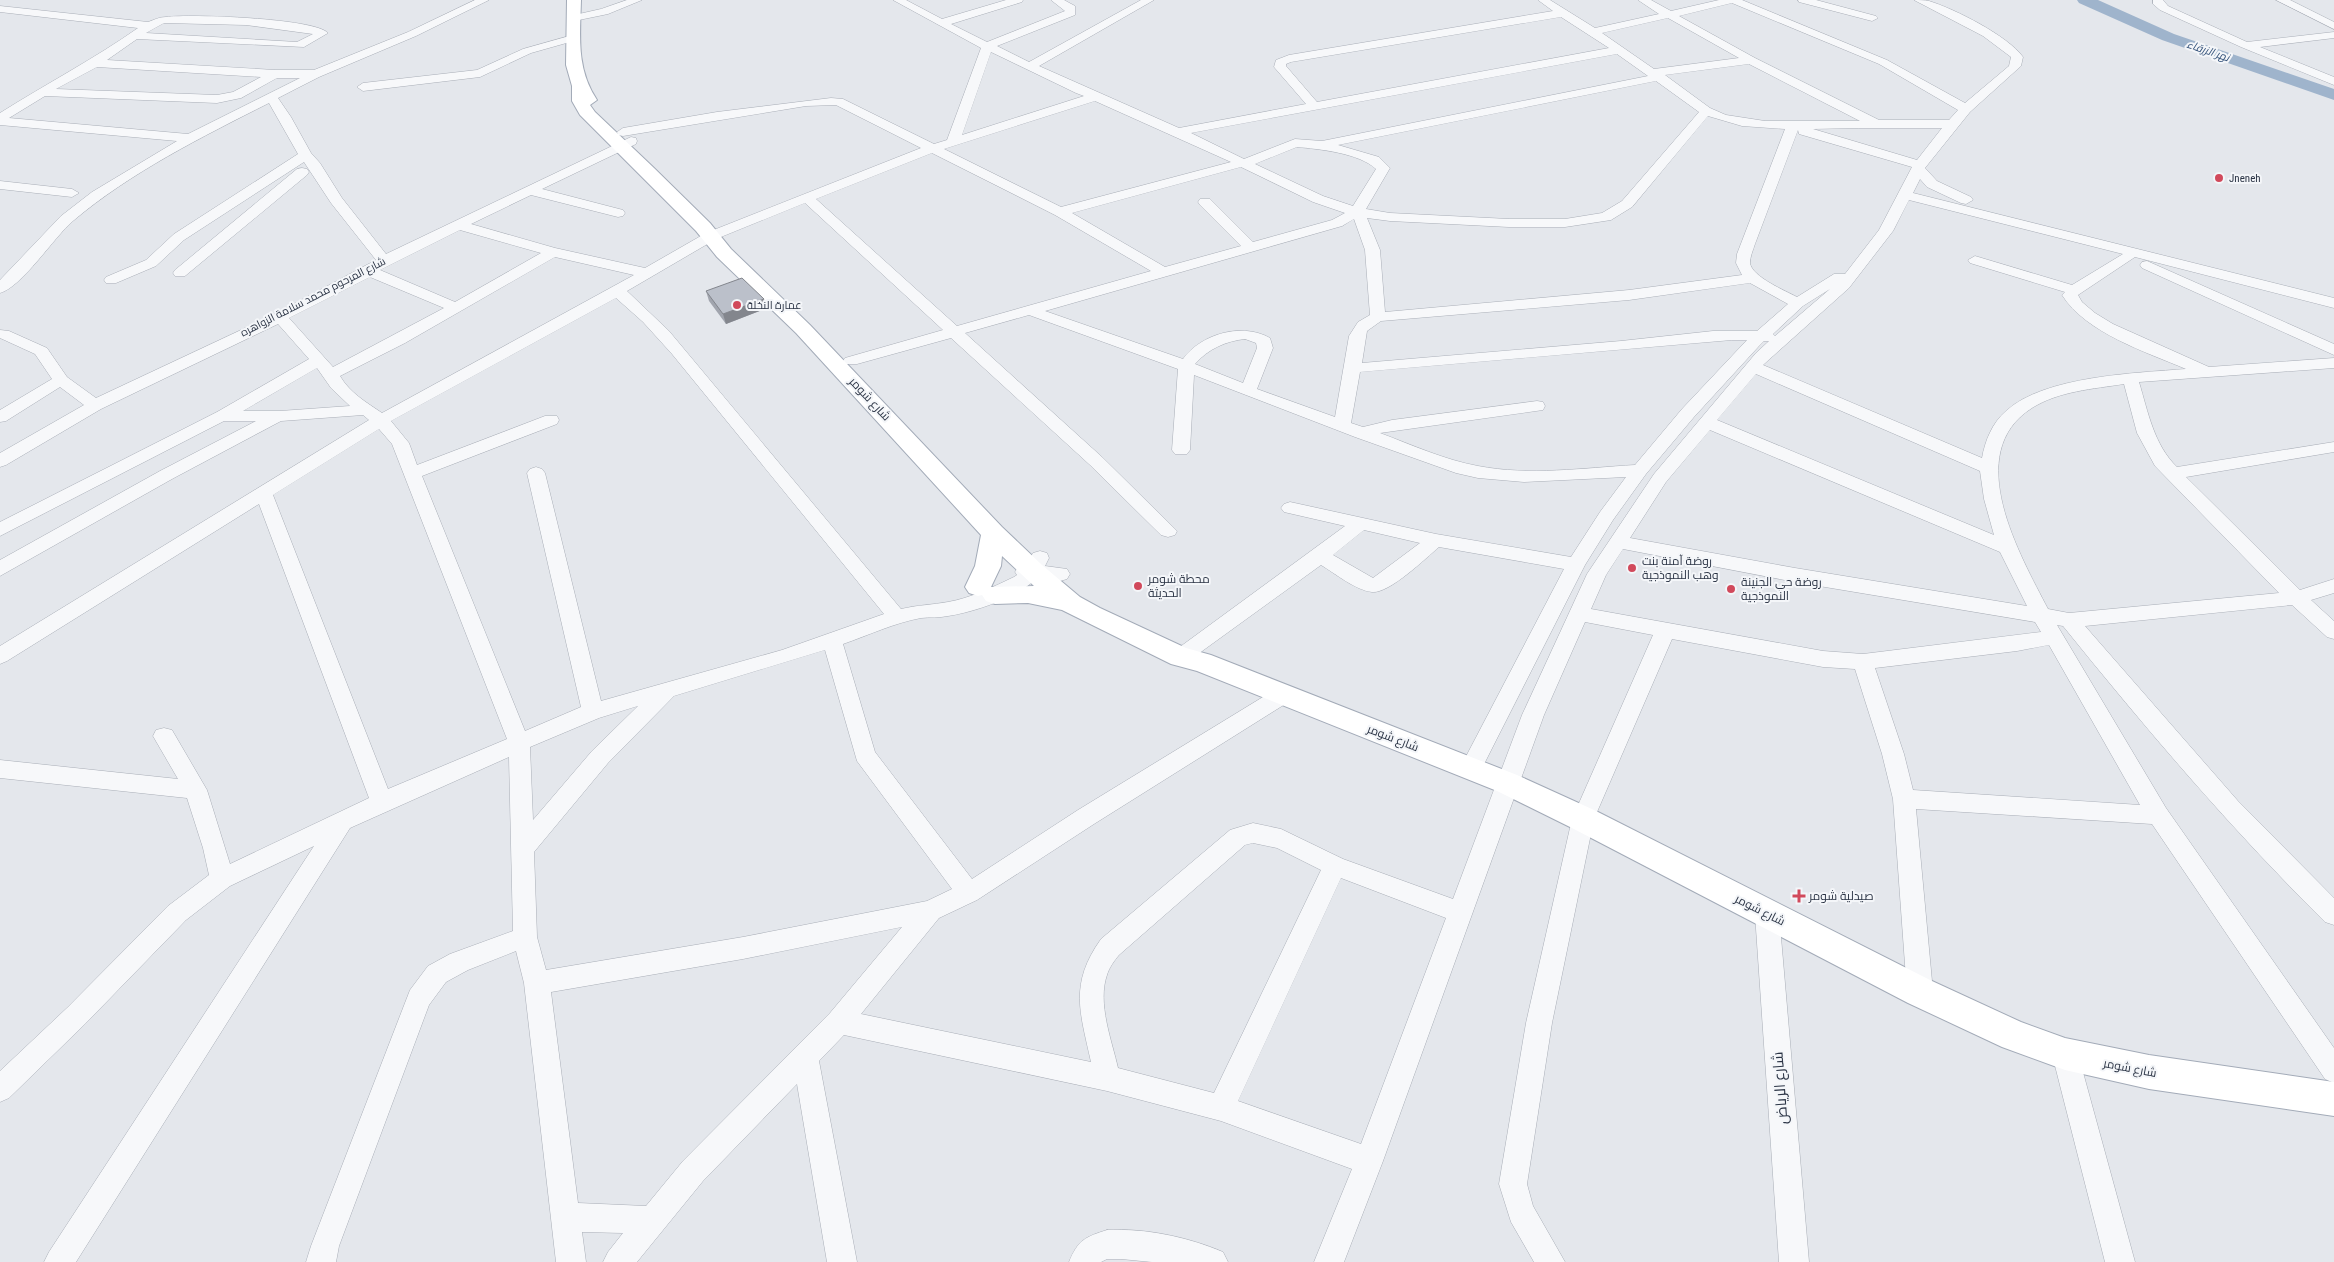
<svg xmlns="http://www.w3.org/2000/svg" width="2334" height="1262" font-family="'Roboto Condensed',Cairo,sans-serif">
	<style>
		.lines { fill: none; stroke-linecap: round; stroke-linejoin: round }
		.river { fill: #9fb4cc; fill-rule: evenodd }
		.minor-casing { stroke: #a9aeb7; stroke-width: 1 }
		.major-casing { stroke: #a3abb8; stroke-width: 2 }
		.minor { fill: #f7f8fa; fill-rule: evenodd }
		.major { fill: #fff; fill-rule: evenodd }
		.wall { fill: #a1a5ae }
		.shaded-wall { fill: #83868d }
		.building { fill: #bbc0ca; stroke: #83868d }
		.poi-dot { fill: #d1495b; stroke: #f4f6f9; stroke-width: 2 }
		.labels { text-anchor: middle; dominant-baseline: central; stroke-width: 4; stroke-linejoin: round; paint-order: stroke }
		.far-water-label { font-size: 11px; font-style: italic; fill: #34527a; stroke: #f4f6f9 }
		.far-poi-label { font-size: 11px; fill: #2b3445; stroke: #f4f6f9; text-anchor: start }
		.far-street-label { font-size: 11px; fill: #2b3445; stroke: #f4f6f9 }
		.street-label { font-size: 12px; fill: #2b3445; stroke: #f4f6f9 }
		.poi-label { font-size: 12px; fill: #2b3445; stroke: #f4f6f9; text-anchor: start }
		.near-street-label { font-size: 15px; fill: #2b3445; stroke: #f4f6f9 }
	</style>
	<rect width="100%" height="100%" fill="#e4e7ec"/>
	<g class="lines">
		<path class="river" d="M2077,0H2098L2174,34L2334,89V100L2162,40L2079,3Z"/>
		<defs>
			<path id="minor" d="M475,0H489L416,36L319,77L278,98L291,117L311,153L320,163L342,198L386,254L631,137L636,138L637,141L636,144L542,189L623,210L625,213L623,216L618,217L531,195L471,224L555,248L645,268L706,233L921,148L836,105L806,106L623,136L618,135L617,132L623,128L717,112L831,98L843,99L934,144L947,140L981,48L893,0H906L942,19L1006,0H1023L1022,2L951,24L987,42L1065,11L1051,0H1064L1075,6V15L997,46L1029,62L1141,0H1154L1039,66L1179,128L1306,104L1274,67L1276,60L1289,55L1553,11L1538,0H1550L1595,28L1659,14L1638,0H1651L1671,11L1719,0H1742L1887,60L1965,103L2009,66L2011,57L1983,36L1914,0C1919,0 1925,0 1929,1C1955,9 2008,36 2023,57L2021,66L1970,112L1925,168L1937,181L1971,197L1973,200L1966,204L1961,203L1927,187L1920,179L1913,193L2334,298V308L2135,257L2078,295L2082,302L2095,313L2113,324L2209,367L2334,358V368L2139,382C2148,412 2154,445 2177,467L2334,442V452L2186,477L2300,590L2334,579V593L2311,600L2334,621V639L2327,637L2292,605L2085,626L2238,801L2334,898V925L2325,922C2231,829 2146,729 2063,626L2057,625L2166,808L2334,1048V1083L2325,1079L2152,824L1916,809L1933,992L1929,1000L1920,1004L1911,1000L1907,992L1893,799L1882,754L1855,669L1823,667L1672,639L1594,819L1552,1023L1527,1184L1533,1206L1565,1262H1534L1511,1222L1499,1184L1526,1023L1572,819L1653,635L1585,622L1544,715L1383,1161L1344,1262H1314L1352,1169L1221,1121L1107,1091L844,1035L819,1061L857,1262H827L797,1084L703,1181L637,1262H603L608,1252L623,1233L582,1232L586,1262H556L524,983L516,951L468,970L446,982L429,1005L339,1246L336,1262H306L311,1246L410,990L428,966L450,954L513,931L509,757L350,828L76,1262H44L49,1252L314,846L230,886L186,920L86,1023L9,1098L0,1102V1071L68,1007L168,906L209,875L203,848L187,798L0,778V760L178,779L153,736L156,730L164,728L172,730L207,790L230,864L369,798L259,504L7,661L0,664V646L369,420L363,415L281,421L172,479L0,576V560L160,471L256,421H224L0,536V522L217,412L309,359L278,324L101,409L6,465L0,467V453L84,405L60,387L6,421L0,422V410L52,379L35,354L0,338V330L9,331L47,348L67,377L96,398L275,314L376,260L331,203L304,162L184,240L156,266L116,283H106L104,280L106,277L146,260L174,234L298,154L269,103C202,137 131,172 73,221C54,237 22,287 0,293V280L61,216L92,192L177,141L0,125V113C46,84 94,59 138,28L0,12V6L148,22C154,20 159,17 166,17C190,14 314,18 328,33L304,47L137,39L107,60L275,70H314L408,32ZM1732,3L1879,64L1958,110L1949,120H1879L1755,58L1679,16ZM1561,17L1609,48L1317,102L1286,66V64L1291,62ZM1668,18L1739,58L1654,69L1602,33ZM164,23L246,25L313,34L297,42L146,33ZM991,52L1076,93L1084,96L962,135ZM1617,54L1648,76L1322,141L1295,139L1244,159L1191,133ZM1749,64L1860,121H1765L1726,115L1710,108L1665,75ZM97,67L261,77L233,92L217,95L56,89ZM277,78H300L188,134L9,118L45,96L217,103L241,98ZM1656,81L1699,112L1622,201L1602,213L1565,219H1509L1390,213L1366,209L1390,168L1379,157L1338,145ZM1095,101L1231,162L1061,207L944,149ZM1708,116L1742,126L1785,129L1737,254L1736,263L1742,275L1629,290L1385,312L1380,250L1367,218L1390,221L1509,227H1565L1611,220L1632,207ZM1859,128H1942L1917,160L1813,129ZM1798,130L1799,134L1912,167L1879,230L1845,274H1834L1797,297C1786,291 1752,277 1750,263C1750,257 1753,250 1755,244ZM1297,147C1319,149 1359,153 1376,169L1353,206L1323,196L1255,164ZM932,153L1055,215L1151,271L957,326L816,199ZM1241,167L1313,202L1345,213L1332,220L1253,242L1210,199H1200L1198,202L1200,205L1241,246L1165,267L1072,213ZM1909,200L2123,254L2072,285L1975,256L1968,260L1970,263L2065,292L2062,295C2086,333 2146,352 2186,369C2136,373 2044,376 2006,411C1992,423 1985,441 1982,458L1763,365L1849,288L1893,231ZM805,203L943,330L845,358L843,361L845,364H857L951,338L1090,465L1161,535L1168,537L1175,535L1177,531L1102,457L965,333L1029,315L1178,369L1172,450L1175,454H1187L1190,450L1194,375L1355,437L1456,473L1478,478L1524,482L1626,477L1600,512L1571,557L1436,534L1290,502L1284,504L1281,508L1284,512L1345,526L1173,652L1170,657L1173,662L1180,665L1187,662L1321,565C1336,574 1355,590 1372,592C1389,594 1426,558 1439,547L1564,569L1460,768L1463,774L1471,777L1479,774L1585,565L1613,520L1646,474L1694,417L1759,346L1764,341H1769L1756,353L1654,474L1587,574L1522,715L1453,899L1343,859L1281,829L1253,823L1230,830L1101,939C1069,984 1080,1012 1091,1062L861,1014L939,918L977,900L1094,824L1290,701L1293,695L1290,689L1283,687L1276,689L1078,810L972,879L875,752L843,644C869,635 894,623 921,618C929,617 939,618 948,616C974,612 1016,598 1036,579L1060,581L1067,579L1070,574L1067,569L1045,566L1049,558L1047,553L1040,551L1033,553L1026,565L1018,567L1015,572L1017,575L1014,577C993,587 971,598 948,602C932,605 917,605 901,609L669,331L627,291L716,239ZM1354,219L1365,250L1370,315L1358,322L1349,336L1335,417L1257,389L1273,348L1270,338C1242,322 1201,334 1183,359L1045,311L1342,226ZM460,230L541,253L455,302L380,270ZM555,257L634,275L382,413C366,402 350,393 340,376L405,343ZM370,277L444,308L333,367L289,318ZM1750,283L1788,304L1757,331H1713L1621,341L1362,363L1367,331L1381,321L1629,300ZM1830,289L1775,336L1773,334L1803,306ZM616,298L643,322L672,354L884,614L782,650L601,701L545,473L542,469L536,467L530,469L527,473L581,707L525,731L422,476L557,424L559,420L557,416H545L417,465L409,443L391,421ZM1245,339L1256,343L1257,348L1243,383L1195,364C1208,349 1226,341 1245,339ZM1732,340H1747L1682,409L1635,465C1583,468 1530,476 1478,466C1445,460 1412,445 1380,433L1543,410L1545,406L1543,402L1537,401L1392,420L1363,427L1351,423L1360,372ZM317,368L331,388L350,406L280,411H243ZM1756,374L1980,471L1984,499L1994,535L1717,420ZM2124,384L2137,433L2155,466L2279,593L2069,613L2048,609C2020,555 1961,453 2032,408C2059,391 2093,389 2124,384ZM379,429L392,444L507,739L388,789L273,495ZM1710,430L2000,552L2027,606L1795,568L1630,538L1666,482ZM1364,530L1420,543L1373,578L1333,555ZM1623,549L1795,582L2035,622L2041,632L1863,654L1823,651L1591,609L1606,575ZM2049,645L2140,805L1913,790L1904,754L1875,668L2017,651ZM825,650L857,761L952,889L927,901L743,937L546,970L537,937L534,852L608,763L674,696ZM638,706L592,751L533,820L530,747L599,718ZM1253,843L1277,848L1321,870L1214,1093L1118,1068C1112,1041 1097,1003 1107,975C1109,968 1114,961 1119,955L1245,845ZM1341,878L1446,918L1361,1144L1238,1101ZM902,927L830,1013L683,1161L646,1206L578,1203L551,992L743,959Z
				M627,0H642L608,14L574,21L568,18L570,16L601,9Z
				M1798,0H1816L1876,16L1878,18L1872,21L1799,2Z
				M2153,0H2163L2168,6L2247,42L2334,32V38L2260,47L2334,77V85L2241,47L2160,10L2153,4Z
				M2276,0H2290L2334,22V29Z
				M573,35L577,36L579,38L577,40L531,53L480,77L363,91L357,87L363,83L477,70L523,49Z
				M302,168L307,169L309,172L307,175L185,276H175L173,273L175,270L297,169Z
				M0,181L72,189L79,193L72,197L0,189Z
				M2147,261L2334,344V355L2142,268L2140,265L2142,262Z
				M1767,903L1776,906L1779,914L1809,1262H1779L1755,914L1758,906Z
				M2065,1042L2074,1045L2078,1054L2135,1262H2105L2052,1054L2056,1045Z
				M1107,1230C1145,1228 1188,1237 1223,1252L1228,1262H1152L1121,1259H1107L1101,1262H1069C1078,1240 1085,1237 1107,1230Z"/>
			<path id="major" d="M567,0H581C580,36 576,69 597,100L590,105L595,112L654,168L710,223L731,249L810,325L1002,527L1042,565L1080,597L1100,608L1186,648L1211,655L1517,775L1594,810L1932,981L2021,1022L2065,1038L2149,1055L2334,1082V1116L2149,1089L2065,1070L2002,1047L1908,1003L1572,828L1497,791L1197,671L1171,664L1062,610L1028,603L995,604L986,601L982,595L978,596L969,593L965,587L975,566L981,535L796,333L717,257L696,231L580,115L572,101V86L566,65ZM1002,556L1034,586L991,587L1001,566Z"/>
		</defs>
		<use href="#minor" class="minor-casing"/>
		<use href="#major" class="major-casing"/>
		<use href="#minor" class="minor"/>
		<use href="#major" class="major"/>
	</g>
	<path class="wall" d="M706,291L767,308L726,324L709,301Z"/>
	<path class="shaded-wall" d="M764,299L767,308L726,324L723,314Z"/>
	<path class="building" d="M742,278L764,299L723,314L706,291Z"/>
	<g class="poi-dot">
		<circle cx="2219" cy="178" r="5"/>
		<circle cx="737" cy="305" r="5"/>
		<circle cx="1632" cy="568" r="5"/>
		<circle cx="1138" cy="586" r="5"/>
		<circle cx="1731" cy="589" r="5"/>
		<path d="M1796.5 888.5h5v5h5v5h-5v5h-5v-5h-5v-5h5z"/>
	</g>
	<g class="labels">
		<g class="far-water-label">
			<text transform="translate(2208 51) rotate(19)">نهر الزرقاء</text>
		</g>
		<g class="far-poi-label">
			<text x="2229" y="178">Jneneh</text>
			<text x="747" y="305">عمارة النخلة</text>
		</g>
		<g class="far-street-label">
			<text transform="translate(313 297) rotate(-27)">شارع المرحوم محمد سلامة الزواهره</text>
		</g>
		<g class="street-label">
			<text transform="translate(870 399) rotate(47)">شارع شومر</text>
			<text transform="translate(1393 738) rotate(21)">شارع شومر</text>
			<text transform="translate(1760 910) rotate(27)">شارع شومر</text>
			<text transform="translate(2130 1068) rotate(11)">شارع شومر</text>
		</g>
		<g class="poi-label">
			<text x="1642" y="561">روضة آمنة بنت<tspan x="1642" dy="14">وهب النموذجية</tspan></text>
			<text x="1148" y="579">محطة شومر<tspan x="1148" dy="14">الحديثة</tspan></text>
			<text x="1741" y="582">روضة حي الجنينة<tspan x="1741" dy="14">النموذجية</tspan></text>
			<text x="1809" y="896">صيدلية شومر</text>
		</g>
		<g class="near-street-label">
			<text transform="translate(1780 1088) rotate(-94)">شارع الرياض</text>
		</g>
	</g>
</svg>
